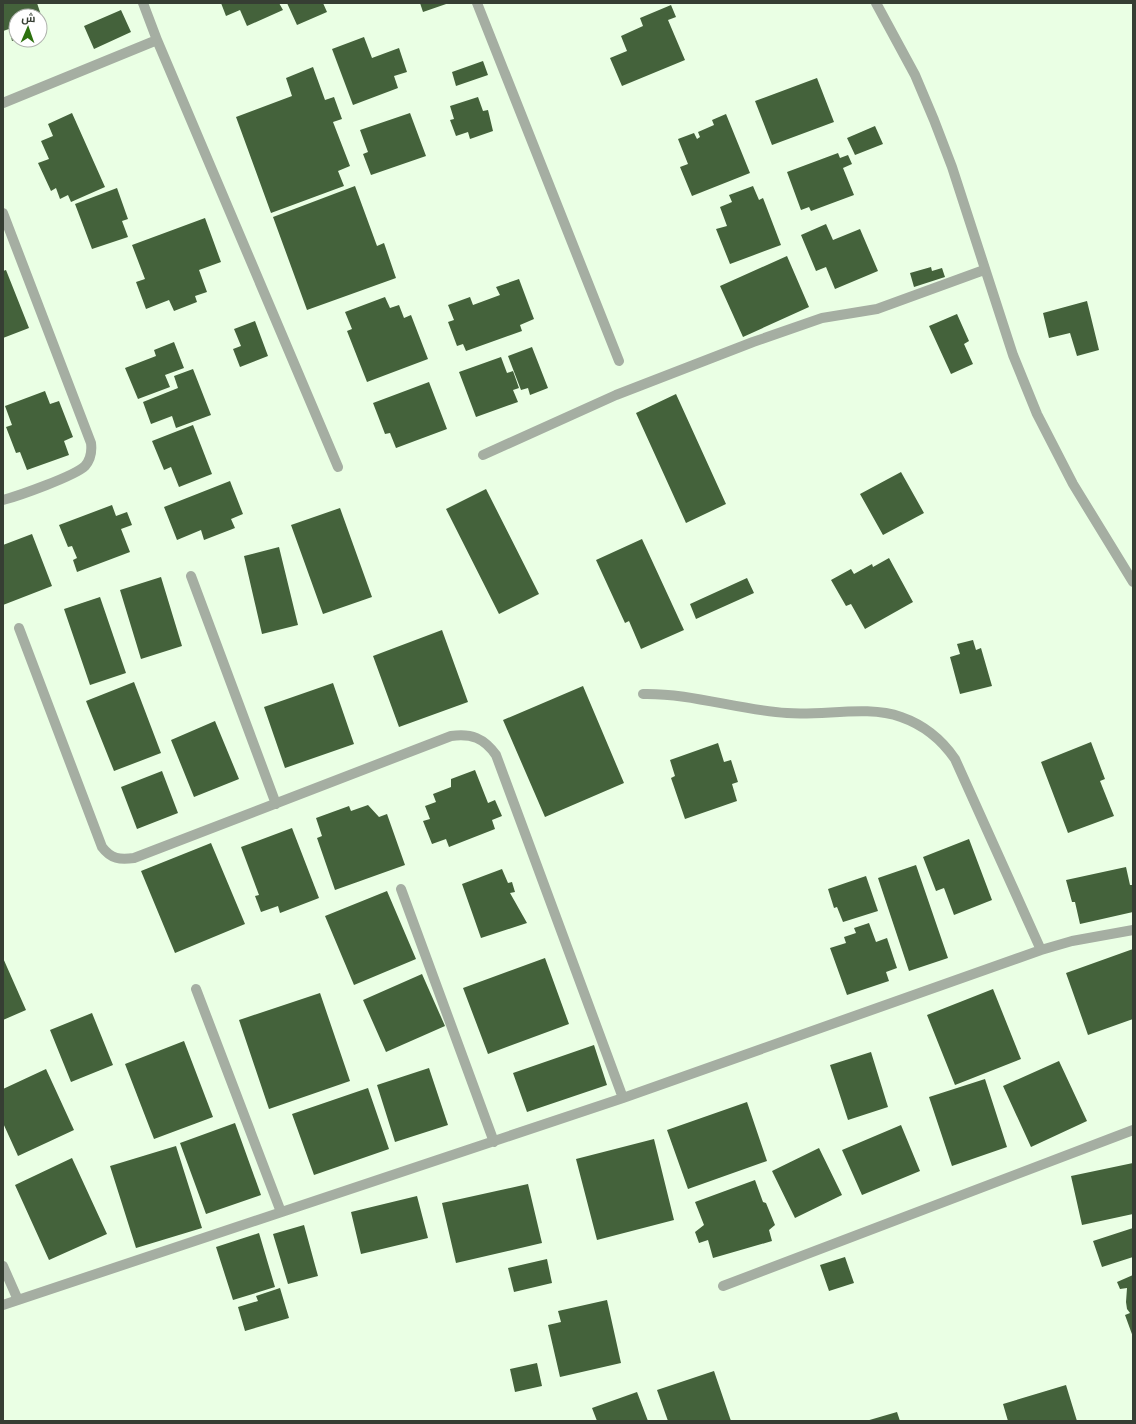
<svg xmlns="http://www.w3.org/2000/svg" width="1136" height="1424" font-family="'Exo 2',Cairo,sans-serif">
	<style>
		.building { fill: #44623b }
		.lines { fill: none; stroke-linecap: round; stroke-linejoin: round }
		.street { stroke: #a5aea2; stroke-width: 10 }
	</style>
	<rect width="100%" height="100%" fill="#eaffe4"/>
	<path class="building" d="M3,3H37L46,30L40,32V16H16V40L12,41L9,29L3,31Z
		M221,3H279L283,10L247,26L240,10L226,16Z
		M287,3H323L327,12L297,25Z
		M420,3H449L423,12Z
		M671,5L676,17L668,20L685,60L622,86L610,58L627,51L621,36L643,26L640,18Z
		M121,10L131,32L94,49L84,26Z
		M364,37L372,58L399,48L407,72L394,76L398,88L353,105L332,49Z
		M483,61L488,75L456,86L452,72Z
		M313,67L325,100L334,97L342,119L333,122L350,166L338,171L344,186L271,213L236,117L292,96L286,78Z
		M817,78L834,122L772,145L755,101Z
		M478,97L483,111L488,110L493,131L470,139L468,132L456,136L450,120L454,119L450,106Z
		M72,113L105,187L71,202L68,195L60,199L56,188L51,191L38,163L49,159L41,141L53,136L48,124Z
		M410,113L426,156L371,175L363,154L368,152L360,130Z
		M726,114L750,173L692,196L680,167L688,164L678,139L694,133L697,139L700,137L698,132L714,125L712,120Z
		M875,126L883,144L855,155L847,138Z
		M838,153L840,158L848,155L852,164L843,168L854,195L811,211L809,207L801,210L787,172Z
		M355,186L377,246L384,243L396,278L307,310L273,217Z
		M753,186L759,200L763,198L781,245L730,264L716,229L727,226L720,207L732,202L729,195Z
		M117,188L128,219L122,221L128,237L92,249L75,204Z
		M205,218L221,262L199,270L207,292L195,296L197,302L174,311L169,300L146,309L136,282L145,279L132,245Z
		M826,224L833,240L860,229L878,271L835,289L826,267L816,271L801,235Z
		M787,256L809,307L743,337L720,286Z
		M931,267L932,271L942,268L945,277L914,287L910,273Z
		M6,270L29,328L3,338V271Z
		M519,279L534,319L520,325L522,331L466,351L463,344L457,346L448,322L454,320L448,305L470,297L473,305L500,295L496,287Z
		M385,297L390,308L399,305L404,318L411,315L428,359L367,382L347,331L352,329L345,312Z
		M1087,301L1099,350L1077,356L1070,333L1049,338L1043,313Z
		M957,314L969,341L964,344L973,364L951,374L929,326Z
		M255,321L268,356L240,367L233,349L241,346L234,329Z
		M174,342L184,368L165,375L170,387L138,399L125,368L156,356L154,350Z
		M532,347L548,388L530,395L528,388L521,390L508,356Z
		M501,357L507,373L513,371L519,388L513,390L518,402L476,417L459,372Z
		M193,369L211,415L176,428L172,416L151,424L143,402L178,388L174,376Z
		M429,382L447,429L396,448L390,433L385,434L373,403Z
		M45,391L50,404L59,401L73,437L64,441L69,455L27,470L20,452L16,453L6,427L12,425L5,406Z
		M676,394L726,504L686,523L636,413Z
		M193,425L212,474L179,487L171,467L164,470L152,441Z
		M901,472L924,513L883,535L860,494Z
		M230,481L243,514L231,519L235,528L204,540L201,530L177,540L164,507Z
		M486,489L539,594L499,614L446,509Z
		M112,505L116,516L127,512L132,525L121,529L130,552L77,572L73,560L77,558L72,546L68,547L59,525Z
		M340,508L372,597L323,614L291,525Z
		M32,534L52,586L3,605V545Z
		M642,539L684,630L641,649L629,621L625,623L596,560Z
		M279,547L298,625L262,634L244,556Z
		M889,558L913,602L865,629L851,604L846,606L831,580L851,569L854,574L872,564L873,567Z
		M161,577L182,646L141,659L120,590Z
		M747,578L754,593L696,619L690,604Z
		M100,597L126,673L90,685L64,609Z
		M442,630L468,702L399,727L373,656Z
		M973,640L976,650L981,648L992,686L960,694L950,657L960,654L957,644Z
		M134,682L161,753L114,771L86,701Z
		M333,683L354,744L285,768L264,707Z
		M583,686L624,783L545,817L503,720Z
		M215,721L239,779L194,797L171,740Z
		M1091,742L1105,779L1100,781L1114,816L1068,833L1041,762Z
		M718,743L724,762L731,760L738,782L732,784L737,801L685,819L671,778L675,776L670,760Z
		M475,770L488,803L495,800L502,816L492,820L495,829L449,847L446,839L432,844L423,821L430,819L425,806L436,802L433,794L451,787V779Z
		M162,771L178,813L137,829L121,787Z
		M368,805L379,817L387,814L405,865L335,890L317,838L322,836L316,818L349,806L351,811Z
		M292,828L319,898L280,913L278,906L261,912L255,896L259,895L241,847Z
		M969,839L992,900L954,915L944,888L936,891L923,857Z
		M211,843L245,924L175,953L141,871Z
		M916,865L948,958L909,971L878,878Z
		M1126,867L1130,885H1133V912L1080,924L1075,902H1072L1066,880Z
		M502,869L508,883L512,882L515,892L510,893L527,923L481,938L462,884Z
		M866,876L878,911L843,922L837,907L834,908L828,889Z
		M387,891L416,959L354,985L325,916Z
		M869,923L876,942L887,938L897,968L886,972L889,981L847,995L830,948L846,943L844,937L856,933L854,928Z
		M1133,949V1019L1088,1035L1066,973Z
		M3,958L26,1010L3,1020Z
		M545,958L569,1024L488,1054L463,988Z
		M422,974L445,1026L386,1052L363,1000Z
		M993,989L1021,1059L955,1085L927,1015Z
		M320,993L350,1081L269,1109L239,1020Z
		M92,1013L113,1065L71,1082L50,1030Z
		M184,1041L213,1117L154,1139L125,1064Z
		M594,1045L607,1085L527,1112L513,1073Z
		M871,1052L888,1107L848,1120L830,1065Z
		M1059,1061L1087,1121L1031,1147L1003,1086Z
		M429,1068L448,1125L395,1142L377,1085Z
		M46,1069L74,1130L18,1156L3,1123V1089Z
		M985,1079L1007,1147L952,1166L929,1097Z
		M368,1088L389,1149L314,1175L292,1114Z
		M747,1102L767,1161L688,1189L667,1130Z
		M235,1123L261,1195L206,1214L180,1143Z
		M901,1125L920,1171L862,1195L842,1150Z
		M654,1139L674,1220L597,1240L576,1159Z
		M176,1146L202,1228L136,1248L110,1166Z
		M819,1148L842,1195L795,1218L772,1171Z
		M72,1158L107,1234L49,1260L15,1185Z
		M1133,1163V1214L1082,1225L1071,1176Z
		M755,1180L763,1202L766,1203L775,1225L769,1230L772,1241L713,1258L708,1240L699,1243L695,1232L704,1225L695,1202Z
		M528,1184L542,1243L456,1263L442,1203Z
		M417,1196L428,1238L361,1254L351,1212Z
		M304,1225L318,1276L288,1284L273,1234Z
		M1133,1228V1257L1102,1267L1093,1241Z
		M259,1233L275,1287L233,1300L216,1247Z
		M845,1257L854,1283L829,1291L820,1265Z
		M547,1259L552,1283L514,1292L508,1268Z
		M1133,1275V1337L1125,1315L1130,1313L1127,1309L1126,1302L1127,1288L1120,1289L1117,1282Z
		M280,1288L289,1318L245,1331L238,1307L258,1301L256,1296Z
		M607,1300L621,1363L560,1377L548,1325L561,1322L558,1311Z
		M537,1363L542,1386L515,1392L510,1369Z
		M714,1371L731,1421H668L657,1390Z
		M1066,1385L1077,1421H1008L1003,1404Z
		M637,1392L648,1421H597L592,1408Z
		M897,1412L900,1421H866Z"/>
	<g class="lines">
		<path class="street" d="M143,3L157,40L338,467
			M477,3L619,361
			M876,3L915,75L934,120L952,167L1013,355L1037,414L1073,484L1133,582
			M3,103L157,40
			M3,213L91,443C92,451 91,459 85,466C75,476 18,496 3,500
			M483,455L616,395L753,342L822,318L877,309L984,270
			M191,576L276,804
			M19,628L102,847C111,859 120,860 134,858L451,736C471,733 484,738 496,755L623,1098
			M643,694C692,693 738,710 787,713C823,716 868,705 901,717C924,725 942,740 955,759L1041,950
			M401,889L494,1142
			M196,989L281,1212
			M3,1266L18,1300
			M723,1286L1133,1130
			M3,1305L623,1098L1041,950L1072,941L1133,930"/>
	</g>
	<rect width="1136" height="1424" fill="none" stroke="#363e33" stroke-width="8"/>
	<g transform="translate(28 28) rotate(2)"><circle r="19" fill="#ffffff" stroke="#afb2ad"/>
	<path d="M0-3L7 15L0 10L-7 15Z" fill="#2d710f"/>
	<text y="-6" font-size="11" font-weight="bold" text-anchor="middle" fill="#363e33">ش</text>
	</g>
</svg>
